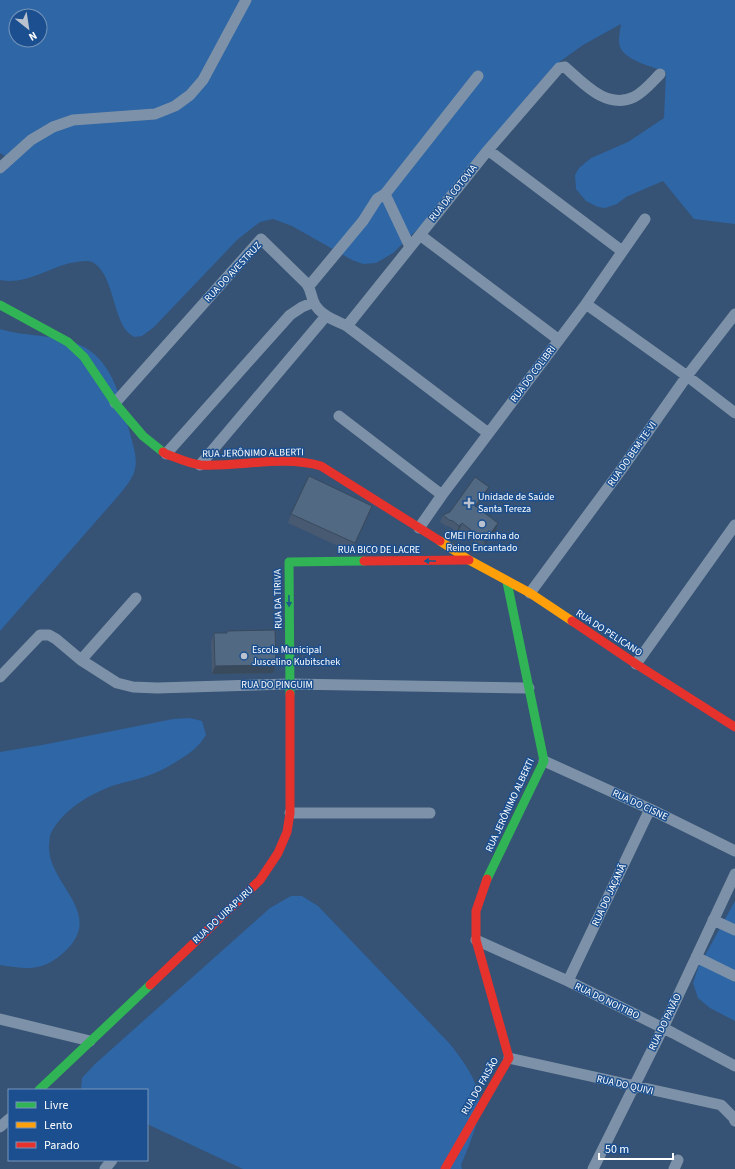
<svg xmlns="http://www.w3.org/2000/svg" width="735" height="1169" font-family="'Source Sans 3',sans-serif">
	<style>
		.green { fill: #2f66a5; fill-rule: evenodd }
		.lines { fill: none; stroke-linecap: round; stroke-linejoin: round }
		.street { stroke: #7d92a8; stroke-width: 11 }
		.fast { stroke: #30b455; stroke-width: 9 }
		.slow { stroke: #ff9f0a; stroke-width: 9 }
		.jam { stroke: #e5322d; stroke-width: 9 }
		.wall { fill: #475a72 }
		.shaded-wall { fill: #394a5c }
		.building { fill: #526984; stroke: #394a5c }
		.oneway { fill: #1d5989 }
		.poi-dot { fill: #b9c2ce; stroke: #1b4f8f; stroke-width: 1.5 }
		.labels { text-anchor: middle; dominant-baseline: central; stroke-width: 3; stroke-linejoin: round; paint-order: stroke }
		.street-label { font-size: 10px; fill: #fff; stroke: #1b4f8f }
		.poi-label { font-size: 10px; fill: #fff; stroke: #1b4f8f; text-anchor: start }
	</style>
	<rect width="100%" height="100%" fill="#365274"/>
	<path class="green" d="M0,0H735V224L694,219L663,181L626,197L617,204L605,208L598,207L586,201L576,189L575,175L579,168L591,158L628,142L664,118L666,72C653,67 628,61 621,49C617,42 620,32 621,24L583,45L555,65L537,85L428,219L393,253L376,263L363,264L352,260L292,226L273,219L260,222L238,239L154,327L142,336L134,337C131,335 127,332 125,329C113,311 112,275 94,263C88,259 78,262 70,263C47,269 24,285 0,280V168L3,165L5,156L0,153ZM16,16H40V40H16Z
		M0,329C28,338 60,333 86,348C114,365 121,401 129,430C132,442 138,457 135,469C133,479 125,487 119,495L0,631Z
		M190,718L202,721L206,735C200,745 192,752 182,758C172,765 159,772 147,776C136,780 124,782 112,786C88,795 63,810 51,833C49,837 50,841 49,845C47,885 109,914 62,954C41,972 26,969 0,965V752L42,745L173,719Z
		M291,896H302L318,906L450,1044C464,1062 483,1086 479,1111C476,1130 468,1148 461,1165L462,1169H243L147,1124V1090H83L81,1088L82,1078L95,1064L270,908Z
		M735,901V1021L710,1008L698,998L693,983L698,968Z"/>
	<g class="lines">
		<path class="street" d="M488,150L622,251
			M0,168L31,140L53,127L73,120L155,114L175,106L190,95L203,80L246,0
			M420,235L559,340
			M410,247L385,194L478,76
			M309,286L363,221L377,199L385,194
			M586,304L687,376L735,413
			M347,326L488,150L559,68L565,67C584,84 607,110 634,97C644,92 652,82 660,74
			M115,403L261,239L306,283C311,289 311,296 314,303C321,316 335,320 347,326L488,433
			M339,416L442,495
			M166,454L290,315L302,307L314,302
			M200,465L326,316
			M419,528L442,495L586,304L645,219
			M530,593L621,470L687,376L735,314
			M81,660L136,598
			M636,664L735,525
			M0,677L40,635H49L56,639L81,660L117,683L133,687L157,688L290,684L529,688
			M544,761L650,809L735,851
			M290,813H430
			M713,920L735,930
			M476,940L568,981L673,1033L735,1066
			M696,957L735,976
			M568,981L650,809
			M0,1019L90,1041
			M509,1058L721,1105L733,1117L735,1121
			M0,1127L9,1119
			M105,1169L112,1160
			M593,1169L663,1028L735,874
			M674,1169L678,1160"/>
		<path class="fast" d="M0,305L68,342L84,357L115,403L143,436L163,452
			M290,694L289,562L364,561
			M487,879L544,761L507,582
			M39,1090L150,985"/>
		<path class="slow" d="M440,541L469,560L530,593L572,621"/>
		<path class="jam" d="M163,452L166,454C177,458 190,464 201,465C241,467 282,455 321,466L440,541
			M364,561L469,560
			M572,621L636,664L735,727
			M150,985L260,880L278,853L287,832L290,813V694
			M445,1169L509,1058L476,940V911L487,879"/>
	</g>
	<path class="wall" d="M486,493L476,507L498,523L496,530L483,548L459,530L457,532L450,527L446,526L440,522L443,515Z
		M291,514H369L351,552L288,523Z
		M227,631L276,665L273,673L212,674L211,642L214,633H226Z"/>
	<path class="shaded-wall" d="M489,487L486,493L472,512L475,506Z
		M372,506L369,514L351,552L355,543Z
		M462,523L459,530L457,532L459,526Z
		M498,523L496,530L483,548L485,541Z
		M276,665L273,673L212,674L215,666Z"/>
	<path class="building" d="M309,476L372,506L355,543L291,514Z
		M475,477L489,487L475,506L498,523L485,541L462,523L459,526L453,521L449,520L443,515L450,512Z
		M275,630L276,665L215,666L214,633H227V631Z"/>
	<defs><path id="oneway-solid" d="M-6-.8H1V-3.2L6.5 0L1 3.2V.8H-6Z"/></defs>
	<g class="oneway">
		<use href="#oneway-solid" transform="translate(430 561) rotate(180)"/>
		<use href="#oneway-solid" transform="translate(289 601) rotate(89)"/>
	</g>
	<g class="poi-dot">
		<path d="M467 497h4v4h4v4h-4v4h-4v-4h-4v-4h4z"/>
		<circle cx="482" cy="524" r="4"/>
		<circle cx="244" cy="656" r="4"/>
	</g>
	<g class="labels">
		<g class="street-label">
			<text transform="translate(453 193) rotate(-51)">RUA DA COTOVIA</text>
			<text transform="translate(233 272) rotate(-47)">RUA DO AVESTRUZ</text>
			<text transform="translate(533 374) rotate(-53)">RUA DO COLIBRI</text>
			<text transform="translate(253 453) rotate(-1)">RUA JERÔNIMO ALBERTI</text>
			<text transform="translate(632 454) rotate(-55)">RUA DO BEM-TE-VI</text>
			<text x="379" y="550">RUA BICO DE LACRE</text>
			<text transform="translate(278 599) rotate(-91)">RUA DA TIRIVA</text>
			<text transform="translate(609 633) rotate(33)">RUA DO PELICANO</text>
			<text x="277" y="685">RUA DO PINGUIM</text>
			<text transform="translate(510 805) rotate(-65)">RUA JERÔNIMO ALBERTI</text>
			<text transform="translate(640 805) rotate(25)">RUA DO CISNE</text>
			<text transform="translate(609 895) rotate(-65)">RUA DO JAÇANÃ</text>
			<text transform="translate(223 915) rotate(-43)">RUA DO UIRAPURU</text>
			<text transform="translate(607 1001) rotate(26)">RUA DO NOITIBO</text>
			<text transform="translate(665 1022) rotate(-64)">RUA DO PAVÃO</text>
			<text transform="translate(625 1085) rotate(13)">RUA DO QUIVI</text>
			<text transform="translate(480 1086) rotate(-60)">RUA DO FAISÃO</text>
		</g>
		<g class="poi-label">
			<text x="478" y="497">Unidade de Saúde<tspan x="478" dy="12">Santa Tereza</tspan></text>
			<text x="482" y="536" text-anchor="middle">CMEI Florzinha do<tspan x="482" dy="12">Reino Encantado</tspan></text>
			<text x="252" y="650">Escola Municipal<tspan x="252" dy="12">Juscelino Kubitschek</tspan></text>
		</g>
	</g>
	<rect x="8" y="1089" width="140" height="72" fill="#1b4f8f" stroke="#7695bc"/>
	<rect x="16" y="1102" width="20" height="6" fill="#30b455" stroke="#7695bc"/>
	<text x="44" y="1109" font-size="12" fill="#ffffff">Livre</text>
	<rect x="16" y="1122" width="20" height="6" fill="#ff9f0a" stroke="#7695bc"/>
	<text x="44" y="1129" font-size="12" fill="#ffffff">Lento</text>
	<rect x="16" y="1142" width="20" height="6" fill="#e5322d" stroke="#7695bc"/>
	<text x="44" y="1149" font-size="12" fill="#ffffff">Parado</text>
	<g transform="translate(28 28) rotate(150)"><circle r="19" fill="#1b4f8f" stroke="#7695bc"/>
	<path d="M0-3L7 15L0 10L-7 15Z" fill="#b9c2ce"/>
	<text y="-6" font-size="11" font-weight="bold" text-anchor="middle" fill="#ffffff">N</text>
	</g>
	<path d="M599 1153v6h74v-6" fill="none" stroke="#ffffff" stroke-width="2"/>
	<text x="605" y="1153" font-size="12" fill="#ffffff" stroke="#1b4f8f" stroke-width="3" paint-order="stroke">50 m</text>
</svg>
